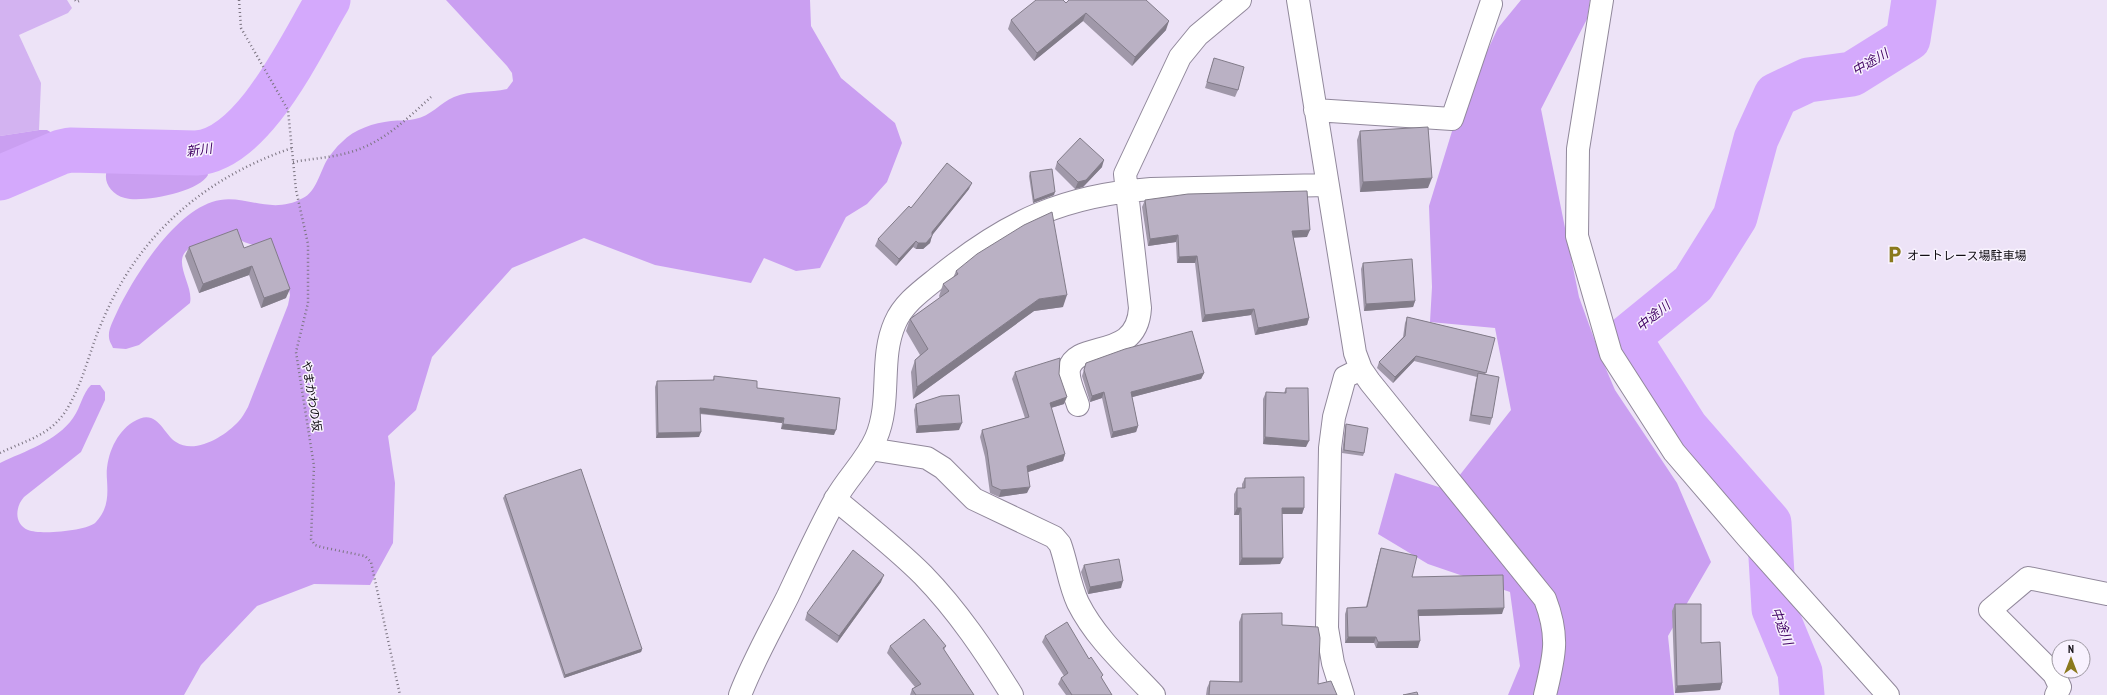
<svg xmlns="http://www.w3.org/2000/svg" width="2107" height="695" font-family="'PT Sans Narrow','Noto Sans JP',sans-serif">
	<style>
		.green { fill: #d3b3f1 }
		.forest { fill: #ca9ff1 }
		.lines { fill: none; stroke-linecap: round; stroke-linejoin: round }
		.river { stroke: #d4a9fc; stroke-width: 45 }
		.street-casing { stroke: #91889b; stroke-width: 24 }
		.secondary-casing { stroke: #91889b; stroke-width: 24 }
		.path { stroke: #7c7582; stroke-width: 2.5; stroke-dasharray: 1 3; stroke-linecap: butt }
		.street { stroke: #fff; stroke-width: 22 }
		.secondary { stroke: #fff; stroke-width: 22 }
		.wall { fill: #a098a9 }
		.shaded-wall { fill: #827c89 }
		.building { fill: #bab1c4; stroke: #827c89 }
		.labels { text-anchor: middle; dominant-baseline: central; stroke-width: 3; stroke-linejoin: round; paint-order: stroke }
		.poi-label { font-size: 12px; fill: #110e14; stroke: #f8f2fe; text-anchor: start }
		.street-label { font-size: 12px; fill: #110e14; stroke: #f8f2fe }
		.water-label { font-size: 13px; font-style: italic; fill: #400064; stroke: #f8f2fe }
	</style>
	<rect width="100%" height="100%" fill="#ede3f7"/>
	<path class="green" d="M0,0H67L72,8L68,13L19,35L41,83L39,130L0,136Z"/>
	<path class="forest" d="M446,0H810L811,26L841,78L895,123L902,143L887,182L867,204L846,217L820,268L796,271L764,258L751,283L655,265L584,238L512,268L432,357L416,410L388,436L395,483L393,543L370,585L314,584L257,606L201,665L184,695H0V463C25,451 57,441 73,418C81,407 82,394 91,385H100L105,392V400L81,452L24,497C15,507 14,524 28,530C40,535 88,531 96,522C108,509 108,496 107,480C105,459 115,433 133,422C157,406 163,434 176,442C195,455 225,436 238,422C242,418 245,412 248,407L288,305L290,295L288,284L256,246L244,242L238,238L190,248C170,260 194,285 190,303L139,345L126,349L113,348C112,345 109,341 109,337C108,329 114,319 117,312C134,276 173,215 212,202C242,191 269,217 303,198C316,192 320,172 327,160C331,154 336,147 342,142C354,129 374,123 391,121C399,120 408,121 415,119C431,116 440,103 454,97C471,90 490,93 507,89L513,81L512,73L507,66Z
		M1521,0H1590L1587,19L1541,109L1579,297L1600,355L1615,390L1677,483L1711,562L1668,636L1674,695H1508L1520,666L1510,592L1428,564L1378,534L1395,473L1448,490L1511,410L1495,328L1430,322L1432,287L1429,206L1457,115L1498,28Z
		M39,130H47L52,133L53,139L50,145L0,168V136Z
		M121,160L192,162C201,164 205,166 208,175C199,192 142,203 125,198C104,193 97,166 121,160Z"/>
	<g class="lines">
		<path class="river" d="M0,178L61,152L70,150L196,153C254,149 301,45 328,0
			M1802,695L1800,672L1774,609L1769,523L1686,428L1628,337L1693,284L1735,217L1756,139L1776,95L1808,80L1852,74L1908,39L1914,0"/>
		<defs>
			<path id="street" d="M1298,0L1355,353L1361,369L1370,382L1545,599C1560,638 1554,657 1545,695
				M1315,110L1452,119L1491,4
				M1078,405C1075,395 1067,380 1069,369C1077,339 1137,362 1140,308L1125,174L1180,57L1198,35L1240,0
				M870,449L927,458L943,468L974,499L1054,537L1060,544C1067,563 1069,584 1078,603C1096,639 1127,666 1154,695
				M835,499C865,524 896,548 923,575C958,611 986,653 1012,695
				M740,695C753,661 772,628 788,596C803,564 818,531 835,500C847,478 866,461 876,438C892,401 879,359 895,323C904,302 924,289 941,275C1008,221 1065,195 1151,189L1327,185
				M1343,695L1333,663L1327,628L1330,448L1334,417L1345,377L1361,369
				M2056,695L2060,687L2054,674L1990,610L2028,578L2107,594"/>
			<path id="secondary" d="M1602,0L1578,149L1577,236L1611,354L1674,452L1747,537L1888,695"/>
		</defs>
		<use href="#street" class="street-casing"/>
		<use href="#secondary" class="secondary-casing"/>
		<path class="path" d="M75,0L77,2L81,0
			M239,0L241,28L288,110L296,190L308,244V303L296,352L314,466L311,539L315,545L321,547L365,556L371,562L400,695
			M293,162C316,158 341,157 362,148C389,137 410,116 431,97
			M0,453C18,444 42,437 56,423C80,399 88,353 102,322C138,235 204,178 292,148"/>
		<use href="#street" class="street"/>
		<use href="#secondary" class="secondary"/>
	</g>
	<path class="wall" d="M1066,3L1166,30L1132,66L1083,21L1034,61L1008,29L1011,20Z
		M1214,58L1238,90L1235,97L1205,88Z
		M1360,131L1428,188L1360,192L1357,140Z
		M1057,162L1102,167L1083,187L1075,189L1055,169Z
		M1030,172L1054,195L1033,203L1029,176Z
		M969,189L932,235L930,243L923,249H916L913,247L896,266L875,246L878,239L911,208Z
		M1145,200L1307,237H1293L1309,318L1307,325L1255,335L1251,315L1202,322L1195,263H1177L1176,242L1148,246L1142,207Z
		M189,247L244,248L286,298L261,308L249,275L199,293L185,256Z
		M1363,263L1415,301L1413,307L1364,311L1361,269Z
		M956,271L1063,307L1034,311L913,399L911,372L915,360L920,355L906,331L910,319L940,298L939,296L943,284L953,278Z
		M1407,317L1495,338L1485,374L1492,418L1490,425L1469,421L1476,380L1477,377L1414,361L1393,383L1377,368L1379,362L1403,337L1405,323Z
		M1086,363L1204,373L1201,379L1132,397L1138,426L1136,432L1111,438L1102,398L1090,402L1082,376Z
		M1015,372L1059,374L1064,404L1051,408L1065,454L1063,461L1028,472L1027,493L999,497L990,493L985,457L980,437L982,430L1025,418L1012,379Z
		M714,376L757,388L834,435L781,429L782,423L700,414L699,437L656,438L655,387L657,381L713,380Z
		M1286,388L1306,447L1263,444V399L1266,392L1284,393Z
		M916,404L959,430L916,433L914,410Z
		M1346,424L1364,453L1363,456L1342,453L1345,428Z
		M1245,478L1304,508L1302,514H1282L1280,564L1239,565V515H1234V494L1237,488H1242V484Z
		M505,495L642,649L641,652L564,678L503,498Z
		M1381,548L1412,577L1502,614L1419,616L1418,648H1376L1374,643H1345V614L1347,608L1366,607L1379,554Z
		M1084,565L1121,588L1088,594L1081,572Z
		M881,582L837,643L805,620L807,613Z
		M1675,604L1701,643L1722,683L1720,690L1675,693L1672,611Z
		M1242,614L1282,625L1318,684L1337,695H1206L1207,688L1210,681L1239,682V622Z
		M1045,636L1089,659L1112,695H1066L1058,684L1061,678L1064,676L1042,642Z
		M890,646H946L944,650L974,695H910L912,689L915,687L887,653Z"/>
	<path class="shaded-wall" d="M1086,13L1083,21L1034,61L1037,53Z
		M1169,21L1166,30L1132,66L1135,57Z
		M1104,160L1102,167L1083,187L1075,189L1078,182Z
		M1432,178L1428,188L1360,192L1363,182Z
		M972,183L969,189L930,238L932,232Z
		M1055,192L1054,195L1033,203L1034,200Z
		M1310,230L1307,237L1290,238L1292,231Z
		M1178,235L1176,242L1148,246L1150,239Z
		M932,236L930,243L923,249H916L918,243Z
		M916,241L913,247L896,266L899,259Z
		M1197,256L1195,263H1177L1179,257Z
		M252,266L249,275L199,293L203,284Z
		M290,289L286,298L261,308L264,298Z
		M1067,295L1063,307L1034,311L913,399L917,387L1039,299Z
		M1415,301L1413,307L1364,311L1366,304Z
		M1254,309L1251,315L1202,322L1205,315Z
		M1309,318L1307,325L1255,335L1258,328Z
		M1416,356L1414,361L1393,383L1395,377Z
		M1204,373L1201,379L1129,398L1131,392Z
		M1104,392L1102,398L1090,402L1092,396Z
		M1067,397L1064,404L1047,409L1050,403Z
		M700,408L784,418L782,423L698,413Z
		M962,423L959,430L916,433L918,426Z
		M783,424L836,430L834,435L781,429Z
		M1138,426L1136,432L1111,438L1113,432Z
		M701,432L699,437L656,438L658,433Z
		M1265,437L1309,441L1306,447L1263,444Z
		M1065,454L1063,461L1025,473L1027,466Z
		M1030,487L1027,493L999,497L1001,490Z
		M1237,508H1241L1239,515H1234Z
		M1282,508H1304L1302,514H1279Z
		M1242,558H1283L1280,564L1239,565Z
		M884,575L881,582L837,643L839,636Z
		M1123,581L1121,588L1088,594L1090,587Z
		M1504,608L1502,614L1416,616L1418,610Z
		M1348,637H1376L1374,643H1345Z
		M1420,641L1418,648H1376L1378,642Z
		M642,649L641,652L564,678L565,675Z
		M1722,683L1720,690L1675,693L1677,686Z"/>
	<path class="building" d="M1036,0H1063L1066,3L1069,0H1146L1169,21L1135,57L1086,13L1037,53L1011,20Z
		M1214,58L1244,67L1238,90L1207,82Z
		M1428,127L1432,178L1363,182L1360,131Z
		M1080,138L1104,160L1086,180L1078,182L1057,162Z
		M947,163L972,183L932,232V236L926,243H918L916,241L899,259L878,239L909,206L911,208Z
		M1052,169L1055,192L1034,200L1030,172Z
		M1307,191L1310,230L1292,231L1309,318L1258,328L1254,309L1205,315L1197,256L1179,257L1178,235L1150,239L1145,200L1188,194Z
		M1052,212L1067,295L1039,299L917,387L915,360L928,349L910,319L949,291L943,284L958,274L956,271L977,254L1024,225Z
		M237,229L244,248L271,238L290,289L264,298L252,266L203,284L189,247Z
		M1412,259L1415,301L1366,304L1363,263Z
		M1407,317L1495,338L1486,373L1416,356L1395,377L1379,362L1405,336Z
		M1192,331L1204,373L1131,392L1138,426L1113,432L1104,392L1092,396L1084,370L1086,363L1125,349Z
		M1060,358L1059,374L1067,397L1050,403L1065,454L1027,466L1030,487L1001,490L992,486L987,450L982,430L1029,417L1015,372Z
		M1478,373L1499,377L1492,418L1471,415Z
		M714,376L757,381V388L840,398L836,430L783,424L784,418L700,408L701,432L658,433L657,381L714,380Z
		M1286,388H1308L1309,441L1265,437L1266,392L1286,393Z
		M959,395L962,423L918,426L916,404L941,396Z
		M1346,424L1368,428L1364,453L1344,450Z
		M581,469L642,649L565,675L505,495Z
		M1304,477V508H1282L1283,558H1242L1241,508H1237V488H1245V478Z
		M1381,548L1417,556L1412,577L1503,575L1504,608L1418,610L1420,641L1378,642L1376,637H1348L1347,608L1367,607Z
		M853,550L884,575L839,636L807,613Z
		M1119,559L1123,581L1090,587L1084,565Z
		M1675,604H1701V643L1720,642L1722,683L1677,686Z
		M1282,613V625L1318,627L1320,638L1318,684L1331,681L1337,695H1209L1210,681L1242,682V614Z
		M924,619L946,646L943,648L974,695H916L912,689L921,684L890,646Z
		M1067,622L1089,659L1091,657L1103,675L1101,677L1112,695H1072L1061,678L1068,673L1045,636Z
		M1417,692L1418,695H1403Z"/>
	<defs>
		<symbol id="parking-bare" viewBox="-9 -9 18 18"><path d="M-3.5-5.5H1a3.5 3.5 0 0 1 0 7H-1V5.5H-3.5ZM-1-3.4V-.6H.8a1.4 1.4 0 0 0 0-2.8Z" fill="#8a791d" stroke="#f8f2fe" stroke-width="2.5" paint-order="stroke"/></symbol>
	</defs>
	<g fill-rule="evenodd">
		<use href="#parking-bare" x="1882" y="242" width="25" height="25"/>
	</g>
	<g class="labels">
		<g class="poi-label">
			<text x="1907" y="255">オートレース場駐車場</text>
		</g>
		<g class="street-label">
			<text transform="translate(312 396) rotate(81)">やまかわの坂</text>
		</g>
		<g class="water-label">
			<text transform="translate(1870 62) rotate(-30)">中途川</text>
			<text transform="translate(199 150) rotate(-8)">新川</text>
			<text transform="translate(1653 316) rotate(-39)">中途川</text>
			<text transform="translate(1782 626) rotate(70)">中途川</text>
		</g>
	</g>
	<g transform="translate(2071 659)"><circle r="19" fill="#f8f2fe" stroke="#9c97a0"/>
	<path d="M0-3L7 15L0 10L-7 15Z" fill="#8a791d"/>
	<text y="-6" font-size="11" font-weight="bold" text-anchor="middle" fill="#110e14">N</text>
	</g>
</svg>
